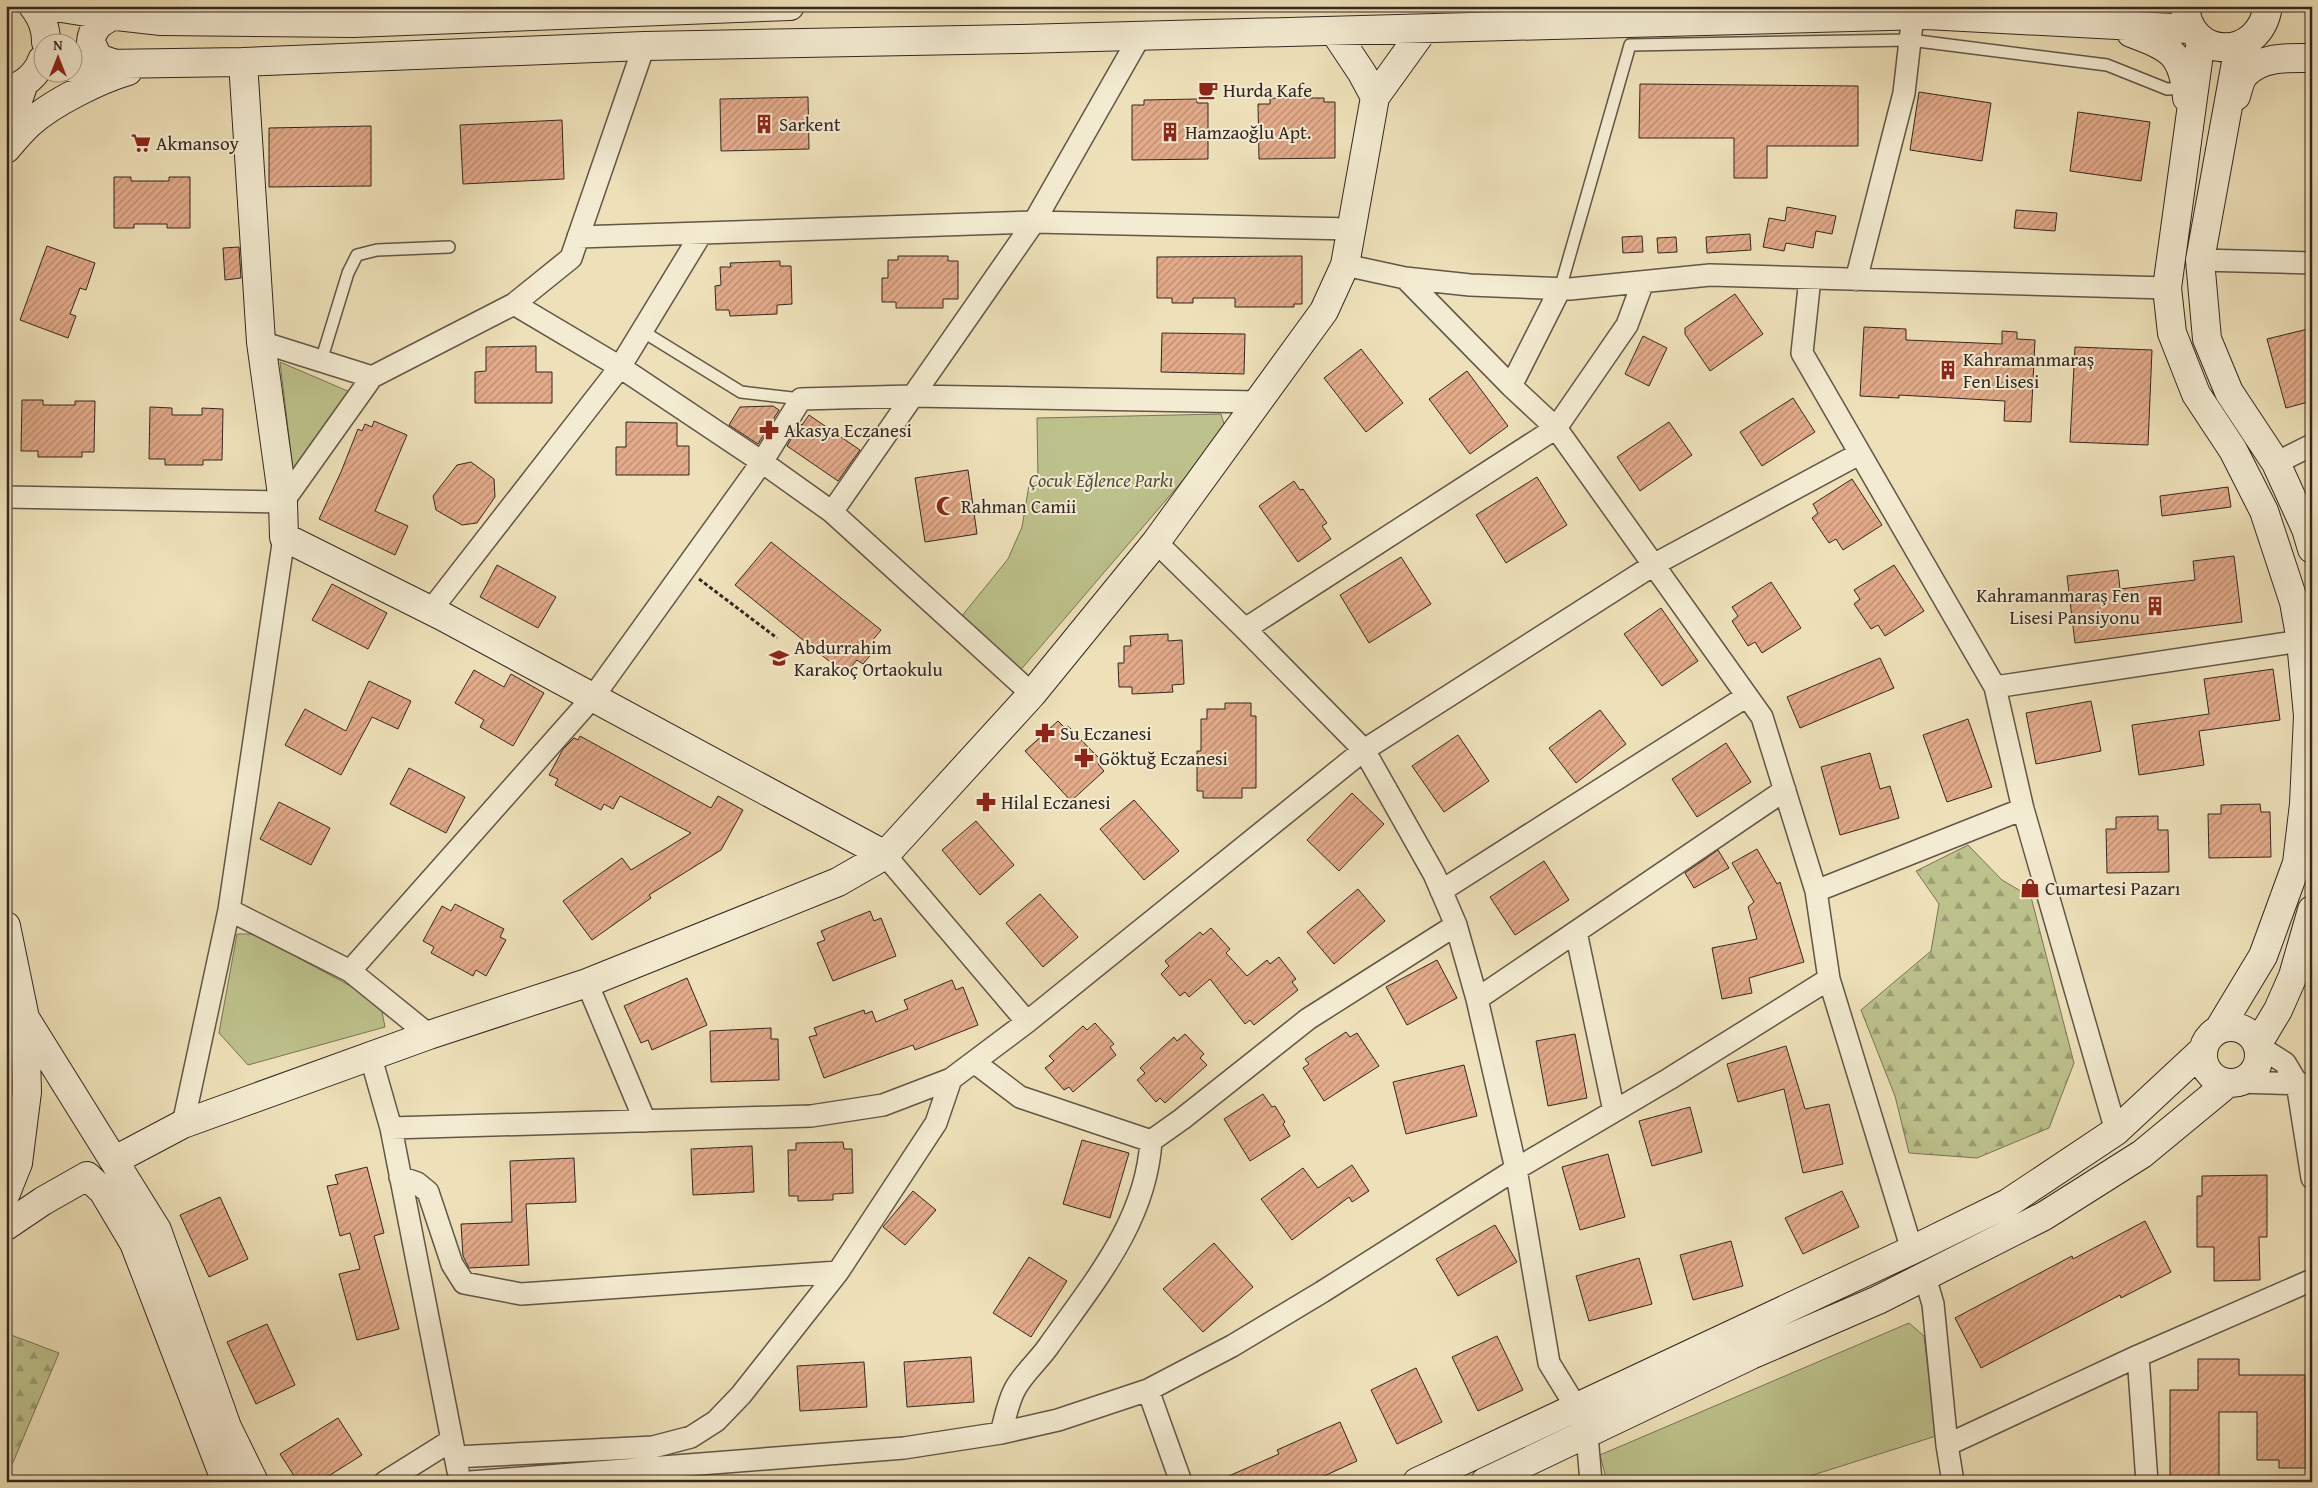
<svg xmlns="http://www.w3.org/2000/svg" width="2318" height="1488" font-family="'Gentium Book Plus',serif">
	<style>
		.green { fill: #bdc28c; stroke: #787456 }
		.forest { fill: url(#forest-firs); stroke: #787456 }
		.building { fill: url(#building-hatch); stroke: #342721 }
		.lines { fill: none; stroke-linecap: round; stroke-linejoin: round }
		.lane-casing { stroke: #625647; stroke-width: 14 }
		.street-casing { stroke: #625647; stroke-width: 24 }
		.secondary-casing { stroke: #342721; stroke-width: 30 }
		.path { stroke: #342721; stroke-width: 3; stroke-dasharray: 4 2.5; stroke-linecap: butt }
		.lane { stroke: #f4ecd2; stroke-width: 11 }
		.street { stroke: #f4ecd2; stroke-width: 21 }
		.secondary { stroke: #f4ecd2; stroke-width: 28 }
		.labels { text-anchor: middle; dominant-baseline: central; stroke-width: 4; stroke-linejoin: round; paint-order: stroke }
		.poi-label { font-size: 19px; fill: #342721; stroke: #f4ecd2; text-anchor: start }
		.park-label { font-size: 19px; font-style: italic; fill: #564e3c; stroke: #f4ecd2 }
	</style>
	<defs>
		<pattern id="forest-firs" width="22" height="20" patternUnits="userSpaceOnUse" patternTransform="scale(1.25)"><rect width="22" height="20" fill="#bdc28c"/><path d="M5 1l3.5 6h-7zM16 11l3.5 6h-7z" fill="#9a9e72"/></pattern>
		<pattern id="building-hatch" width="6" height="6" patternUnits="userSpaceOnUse" patternTransform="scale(1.25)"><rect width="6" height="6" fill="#e3ab8a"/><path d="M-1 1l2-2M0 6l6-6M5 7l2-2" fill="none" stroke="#b98b70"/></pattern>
	</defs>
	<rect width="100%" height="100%" fill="#eee1b9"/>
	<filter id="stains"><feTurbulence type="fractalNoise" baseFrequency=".004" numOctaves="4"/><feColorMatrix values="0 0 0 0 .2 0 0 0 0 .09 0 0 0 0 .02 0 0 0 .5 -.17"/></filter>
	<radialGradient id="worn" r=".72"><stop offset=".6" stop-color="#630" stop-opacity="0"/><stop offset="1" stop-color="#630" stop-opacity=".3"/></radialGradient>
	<path class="green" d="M280,362L350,392L294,478Z
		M1221,414L1226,430L1018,673L961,617L1008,559L1022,527L1029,485L1038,482L1037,418Z
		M237,934H254L380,1002L385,1027L248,1065L219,1033Z
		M1909,1323L1924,1336L1936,1436L1791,1482H1607L1600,1455Z"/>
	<path class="forest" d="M1968,845L2002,880L2031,897L2074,1063L2049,1128L1977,1158L1909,1153L1895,1096L1861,1010L1931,951L1939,904L1916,871Z
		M6,1333L59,1353L6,1479Z"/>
	<path class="building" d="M1640,84L1858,86V146H1767V178H1734V138H1639Z
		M1919,92L1991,103L1982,161L1910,150Z
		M808,97L809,149L721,151L720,99Z
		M1270,98H1324V102H1335V158L1259,159L1258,104H1270Z
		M1197,99V103H1208V159L1132,160V105H1144V100Z
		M2078,112L2150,122L2141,181L2070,171Z
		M562,120L564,179L463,184L460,125Z
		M371,126V186L269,187V128Z
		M114,177H131V181H169V177H190V228H167V224H134V228H114Z
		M1787,207L1836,216L1832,234L1816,231L1813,248L1786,243L1784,251L1763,247L1769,218L1785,221Z
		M2016,210L2057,213L2055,231L2014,228Z
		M1750,234L1751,250L1707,253L1706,237Z
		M1642,236L1643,252L1623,253L1622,237Z
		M1676,237L1677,252L1658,253L1657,238Z
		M47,246L95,263L86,290L80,288L70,314L76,316L68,338L20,320Z
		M239,247L241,278L225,280L223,248Z
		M898,256H948V261H958V299H943V308H896V302H882V278H888V260H898Z
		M1302,256V304H1294V307H1235V298H1193V303H1172V298H1157V257Z
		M780,261V266H791L792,304L777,305V314L730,316L729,310H716L715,286L721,285L720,267H731L730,263Z
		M1735,294L1763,334L1710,371L1685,334V328Z
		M1864,327L1906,329V340L2002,344V331L2017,332V339L2035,340L2031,422L2004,421L2005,401L1899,395V398L1860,396Z
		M2312,328V401L2286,408L2267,339Z
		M1162,333L1245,334L1244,374L1161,372Z
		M1643,336L1667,348L1649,386L1625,374Z
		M536,346V372H552V403H475V372L486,371V347Z
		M2075,347L2152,350L2148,445L2070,442Z
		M1361,349L1403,403L1366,432L1324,378Z
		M1467,371L1508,426L1470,454L1429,399Z
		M1793,398L1815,432L1762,466L1740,432Z
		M22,400H43V405H75V401H95L94,452H82V457H38V451H21Z
		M773,406L779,410L758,444L729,425L740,407Z
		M150,407L172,408V415H202V408L223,409L222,460H203V465H165V459H149Z
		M809,415L860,450L838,481L787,446L800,424L802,425Z
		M374,421L407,435L375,511L408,526L395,555L319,519L341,472L358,429L362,431L365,424L372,427Z
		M626,422L677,423V446H689V475H616V447H626Z
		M1669,422L1692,455L1640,491L1617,457Z
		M471,462L494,479L495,497L477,523L462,525L436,510L433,496L457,465Z
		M968,470L977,534L925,542L915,478Z
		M1537,477L1567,525L1506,563L1476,515Z
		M1852,479L1882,525L1843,550L1836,539L1829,543L1812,518L1818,513L1813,504Z
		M1294,481L1300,490L1303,489L1327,523L1322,526L1331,539L1298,562L1259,506Z
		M2228,487L2231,507L2162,516L2160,496Z
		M771,542L881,630L871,642L877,647L863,664L857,660L845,674L735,585Z
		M2234,556L2242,622L2075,643L2067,576L2118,570L2120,589L2195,580L2193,561Z
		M1401,557L1431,604L1369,643L1340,595Z
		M497,565L556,597L538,628L480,597Z
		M1894,565L1924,611L1885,636L1878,625L1871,629L1854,604L1860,599L1854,590Z
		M1771,582L1801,628L1762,653L1755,642L1748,646L1732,621L1738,616L1732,607Z
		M332,584L387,613L368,649L312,620Z
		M1661,608L1698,661L1662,686L1624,634Z
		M1168,634V641L1182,640L1184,684L1172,685L1173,692L1132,694V687H1119L1118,663H1124V646H1131L1130,636Z
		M1880,658L1894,688L1800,728L1787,697Z
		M2273,669L2280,720L2199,731L2204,765L2139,775L2132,725L2209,714L2204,679Z
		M474,670L504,687L511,674L544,693L513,746L480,727L484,720L455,703Z
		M369,681L411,701L398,729L372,717L341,775L285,745L305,709L346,731Z
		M2091,701L2101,751L2036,764L2026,713Z
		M1225,703H1251V716H1256V788H1242V798H1203V791H1197V751H1201V719H1207V709H1225Z
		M1600,710L1626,744L1576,783L1549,748Z
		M1968,719L1992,787L1947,802L1923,735Z
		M1058,721L1065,728L1068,726L1090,749L1102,761L1098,764L1104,771L1071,801L1025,751Z
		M1458,735L1489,781L1444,812L1412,766Z
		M580,736L711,808L718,796L743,810L721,850L649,895L651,898L592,940L563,901L622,858L631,870L691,833L620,796L613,809L604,804L601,810L555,785L558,779L549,775L563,749L574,738L578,740Z
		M1726,743L1751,782L1697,817L1672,779Z
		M1870,753L1880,789L1890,786L1899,818L1840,835L1821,767Z
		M409,768L465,797L446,833L390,804Z
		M1352,793L1384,824L1339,871L1307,840Z
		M1134,800L1179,851L1144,880L1100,829Z
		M279,802L330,828L311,865L260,839Z
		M2260,804L2261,812H2270L2271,857L2209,858L2208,814H2221V805Z
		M2158,816V830H2168L2169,872L2107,873L2106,829H2116V817Z
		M976,821L1014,865L980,895L942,850Z
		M1757,849L1777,884L1780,882L1804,962L1749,978L1752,993L1722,999L1712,948L1757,939L1748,907L1754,902L1732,863Z
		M1718,850L1729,868L1694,888L1685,873Z
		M1544,861L1569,900L1515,935L1490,897Z
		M1358,889L1385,921L1334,964L1307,932Z
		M1040,894L1078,937L1043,967L1006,923Z
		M455,904L504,929L500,937L506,940L486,976L476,970L473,976L431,953L434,947L423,941L442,906L451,911Z
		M870,911L874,921L881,918L896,956L833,981L817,943L825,940L821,931Z
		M1211,928L1230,949L1226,953L1247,976L1267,960L1270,964L1279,957L1296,979L1292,982L1298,990L1254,1025L1250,1020L1245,1024L1210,979L1189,997L1185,992L1180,996L1161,974L1169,966L1165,961L1200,932L1203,935Z
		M1437,960L1457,998L1407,1025L1386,987Z
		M687,978L707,1025L652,1050L648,1040L641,1043L624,1006Z
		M952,980L956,990L963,987L978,1025L915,1050L913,1045L824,1078L809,1037L817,1035L814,1028L864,1010L865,1014L872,1011L876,1022L908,1009L904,1000Z
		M1095,1023L1114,1044L1110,1047L1116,1055L1073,1092L1069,1087L1064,1090L1045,1068L1054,1061L1049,1056L1083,1026L1087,1030Z
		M771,1028V1039H778L779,1080L711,1082L710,1031Z
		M1346,1032L1350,1037L1357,1033L1379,1066L1324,1101L1303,1068L1309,1064L1305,1059Z
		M1185,1034L1204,1054L1200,1058L1207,1065L1165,1103L1160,1098L1156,1102L1137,1080L1145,1073L1140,1068L1174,1037L1177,1041Z
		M1575,1034L1587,1098L1548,1106L1536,1041Z
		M1786,1046L1805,1109L1829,1104L1843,1164L1803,1173L1784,1089L1738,1102L1727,1064Z
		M1464,1065L1477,1116L1406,1134L1393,1082Z
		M1263,1094L1272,1107L1275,1106L1285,1122L1283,1124L1290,1136L1250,1161L1224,1119Z
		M1690,1107L1702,1152L1652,1166L1639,1121Z
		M1082,1140L1129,1153L1110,1218L1063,1204Z
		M843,1142L844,1149H852L853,1193L833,1194V1200L798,1201V1196H789L788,1150H796V1143Z
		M752,1146L754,1192L693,1195L691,1149Z
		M1608,1154L1625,1217L1580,1230L1562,1167Z
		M574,1158L576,1202L526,1204L529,1265L469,1268L463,1256L461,1224L512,1222L510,1161Z
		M1352,1165L1369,1191L1352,1202L1349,1197L1292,1240L1261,1199L1303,1168L1318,1188Z
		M367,1167L384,1233L374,1236L399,1329L357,1340L339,1274L360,1269L350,1233L340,1236L327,1186L338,1184L335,1175Z
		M2267,1175V1237H2259L2260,1280L2214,1281V1247H2197V1196H2202V1176Z
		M913,1191L936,1210L905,1245L883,1227Z
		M1842,1191L1859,1227L1803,1254L1785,1218Z
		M220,1197L248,1259L209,1277L180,1215Z
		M2145,1221L2171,1272L2121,1298L2120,1295L1981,1368L1955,1318L2072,1256L2073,1259Z
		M1495,1225L1517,1262L1458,1296L1436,1259Z
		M1731,1241L1743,1286L1693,1300L1680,1255Z
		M1214,1243L1253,1287L1203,1332L1163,1289Z
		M1029,1257L1067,1281L1031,1337L993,1313Z
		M1639,1258L1652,1304L1589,1321L1576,1276Z
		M267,1324L295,1385L256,1404L227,1342Z
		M1497,1336L1523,1390L1478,1411L1452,1357Z
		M971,1357L974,1402L907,1407L904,1362Z
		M2198,1359H2239V1375H2305L2306,1468H2279V1460H2257V1412H2219V1482H2170V1390H2198Z
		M864,1362L867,1407L800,1411L797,1366Z
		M1416,1368L1442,1422L1397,1444L1371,1390Z
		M338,1418L362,1455L319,1482H298L280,1454Z
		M1340,1422L1357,1461L1311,1482H1215L1279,1454L1277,1450Z"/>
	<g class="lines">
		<defs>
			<path id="lane" d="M1560,289L1630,45L1910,40L2107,65L2167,89L2186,88
				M642,331L741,392L801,399
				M321,361L348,273L357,255L377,250L449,247"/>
			<path id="street" d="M578,237L1034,222L1352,229
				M2200,260L2312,263
				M1345,265L1405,278L1511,386L1556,428L1762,717L1816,891L1829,979L1912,1250
				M1405,278L1470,285L1570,289L1710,275L2167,288
				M1810,278L1802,353L1995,687L2023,809L2116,1131
				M1856,280L1904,93L1913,15
				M514,304L620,367L762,462L832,512L1032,694
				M261,342L372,377L514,304L571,258L644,46
				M1511,386L1560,289
				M2276,463L2312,445
				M6,497L283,502L372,377
				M832,512L1034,222L1140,36
				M284,537L229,910L350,971L429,1035
				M1156,542L1245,629L1364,750L1655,564L1859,454
				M431,610L620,367L701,234
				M1245,629L1556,428L1627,325L1643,282
				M1995,687L2301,641
				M885,855L1027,1022
				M1441,891L1747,696
				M1816,891L2023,809
				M1576,932L1614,1111
				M350,971L593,697L762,462L801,399L911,396L1258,402
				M587,983L645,1121
				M1477,999L1785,790
				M2257,1045L2285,1063L2297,1083L2312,1178
				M371,1058L391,1128L811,1116L883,1105L951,1079L1027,1022L1364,750L1434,874L1456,925L1477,999L1516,1169L1669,1079L1829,979
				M974,1062L1020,1097L1151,1141L1182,1119L1308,1019L1456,925
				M2237,1082L2309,1084
				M183,1124L229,910
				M391,1128L458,1471
				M400,1177L417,1183L428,1192L452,1264L464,1283L521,1294L838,1272
				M1925,1277L1933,1304L1947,1445
				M2138,1356L2147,1482
				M1148,1390L1181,1482
				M1001,1433C1005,1418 1008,1402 1015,1389C1023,1374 1038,1361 1048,1347C1093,1283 1146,1222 1151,1141
				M455,1457L653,1447L691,1437L716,1421L741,1395L838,1272L936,1123L951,1079
				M385,1482L452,1440
				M470,1482L904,1448L1001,1433L1058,1420L1148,1390L1232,1346L1322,1292L1516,1169L1549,1363L1576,1407L1587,1435L1591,1482
				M1953,1482L1947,1445L2138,1356L2312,1280"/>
			<path id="secondary" d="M33,6C42,18 46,28 46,42
				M49,6L99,14L161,21L353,23L790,6
				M2185,6C2189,61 2260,61 2268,6
				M113,16C100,22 92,28 91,42L98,58L115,64
				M1334,31L1362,73L1375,97
				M2131,33C2171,48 2183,53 2187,98
				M2201,39L2167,288L2172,333L2196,394L2233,450L2264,511L2294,602L2301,641L2308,716L2304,804L2297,863L2263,956L2219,1029
				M2239,46L2200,260L2207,339L2229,392L2276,463L2306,529L2312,549
				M243,62L261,342L283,502L284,537L442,616L885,855L1032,694L1156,542L1324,311L1345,265L1375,97L1424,29
				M72,68L105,64L243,62L644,46L1021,39L1926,15L2192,29
				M8,90C23,86 37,75 42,60
				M2236,96C2238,90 2240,79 2245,74C2262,56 2288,58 2312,58
				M6,135L24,83
				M6,149C14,140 22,130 30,123C52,103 100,79 128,71
				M6,926L25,1018L27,1092L18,1163L6,1193
				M25,1018L157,1230L227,1427L254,1482
				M2203 1055a28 28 0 1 1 56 0a28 28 0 1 1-56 0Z
				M2257,1045L2278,1010L2293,976L2312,910
				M115,1160L183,1124L429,1035L587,983L838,882L885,855
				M6,1226L43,1201L87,1176L103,1191L134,1243L226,1482
				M1417,1482L1912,1250L2008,1203L2116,1131L2203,1050
				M1485,1482L1751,1355L1878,1300L2044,1216L2142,1154L2228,1083"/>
		</defs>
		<use href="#lane" class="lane-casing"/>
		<use href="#street" class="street-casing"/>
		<use href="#secondary" class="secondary-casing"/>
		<path class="path" d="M699,579L777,638"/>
		<use href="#lane" class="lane"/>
		<use href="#street" class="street"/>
		<use href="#secondary" class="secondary"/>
	</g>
	<defs>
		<symbol id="cafe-bare" viewBox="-9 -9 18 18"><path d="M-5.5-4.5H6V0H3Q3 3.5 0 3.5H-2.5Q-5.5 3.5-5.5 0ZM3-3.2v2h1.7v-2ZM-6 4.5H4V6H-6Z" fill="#8f2418" stroke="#f4ecd2" stroke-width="2.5" paint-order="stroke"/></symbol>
		<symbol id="building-bare" viewBox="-9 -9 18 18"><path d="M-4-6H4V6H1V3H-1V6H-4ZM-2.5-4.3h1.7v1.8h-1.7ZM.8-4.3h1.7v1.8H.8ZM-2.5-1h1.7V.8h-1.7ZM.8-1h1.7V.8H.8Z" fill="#8f2418" stroke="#f4ecd2" stroke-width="2.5" paint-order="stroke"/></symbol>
		<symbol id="supermarket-bare" viewBox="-9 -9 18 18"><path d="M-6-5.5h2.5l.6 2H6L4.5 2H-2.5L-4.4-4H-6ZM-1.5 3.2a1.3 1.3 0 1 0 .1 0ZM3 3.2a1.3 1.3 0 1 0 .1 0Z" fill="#8f2418" stroke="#f4ecd2" stroke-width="2.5" paint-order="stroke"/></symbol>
		<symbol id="pharmacy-bare" viewBox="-9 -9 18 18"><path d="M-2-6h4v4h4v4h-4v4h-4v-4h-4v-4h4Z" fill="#8f2418" stroke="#f4ecd2" stroke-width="2.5" paint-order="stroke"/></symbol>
		<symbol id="mosque-bare" viewBox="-9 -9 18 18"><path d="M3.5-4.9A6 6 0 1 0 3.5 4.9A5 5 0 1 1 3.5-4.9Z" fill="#8f2418" stroke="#f4ecd2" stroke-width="2.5" paint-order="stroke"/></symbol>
		<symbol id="school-bare" viewBox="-9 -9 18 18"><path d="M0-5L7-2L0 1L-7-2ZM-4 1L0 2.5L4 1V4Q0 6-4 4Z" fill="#8f2418" stroke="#f4ecd2" stroke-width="2.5" paint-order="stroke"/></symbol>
		<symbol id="shop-bare" viewBox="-9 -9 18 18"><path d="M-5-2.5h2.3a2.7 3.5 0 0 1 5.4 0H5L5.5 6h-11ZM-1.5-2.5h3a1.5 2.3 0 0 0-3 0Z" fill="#8f2418" stroke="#f4ecd2" stroke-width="2.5" paint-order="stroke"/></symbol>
	</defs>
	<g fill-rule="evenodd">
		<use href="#cafe-bare" x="1194" y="76" width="28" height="28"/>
		<use href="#building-bare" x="750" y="110" width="28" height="28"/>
		<use href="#building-bare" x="1156" y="118" width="28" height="28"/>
		<use href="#supermarket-bare" x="127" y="129" width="28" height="28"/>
		<use href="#building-bare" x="1934" y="356" width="28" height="28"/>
		<use href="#pharmacy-bare" x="755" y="416" width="28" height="28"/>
		<use href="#mosque-bare" x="932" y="492" width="28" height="28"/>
		<use href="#building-bare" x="2141" y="592" width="28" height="28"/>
		<use href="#school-bare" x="765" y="644" width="28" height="28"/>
		<use href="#pharmacy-bare" x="1031" y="719" width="28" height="28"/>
		<use href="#pharmacy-bare" x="1070" y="744" width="28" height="28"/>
		<use href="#pharmacy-bare" x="972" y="788" width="28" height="28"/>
		<use href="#shop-bare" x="2016" y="874" width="28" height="28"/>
	</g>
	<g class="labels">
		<g class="poi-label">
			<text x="1223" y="90">Hurda Kafe</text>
			<text x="779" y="124">Sarkent</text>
			<text x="1185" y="132">Hamzaoğlu Apt.</text>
			<text x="156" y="143">Akmansoy</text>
			<text x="1963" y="359">Kahramanmaraş<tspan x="1963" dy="22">Fen Lisesi</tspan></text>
			<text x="784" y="430">Akasya Eczanesi</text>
			<text x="961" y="506">Rahman Camii</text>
			<text x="2140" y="595" text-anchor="end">Kahramanmaraş Fen<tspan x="2140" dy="22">Lisesi Pansiyonu</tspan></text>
			<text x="794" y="647">Abdurrahim<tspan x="794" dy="22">Karakoç Ortaokulu</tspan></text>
			<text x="1060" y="733">Su Eczanesi</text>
			<text x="1099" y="758">Göktuğ Eczanesi</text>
			<text x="1001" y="802">Hilal Eczanesi</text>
			<text x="2045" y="888">Cumartesi Pazarı</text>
		</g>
		<g class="park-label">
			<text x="1101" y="480">Çocuk Eğlence Parkı</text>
		</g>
	</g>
	<rect width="2318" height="1488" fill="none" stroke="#eee1b9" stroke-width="25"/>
	<rect x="8" y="8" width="2303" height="1473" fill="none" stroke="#342721" stroke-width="2.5"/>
	<rect x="12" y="12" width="2293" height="1463" fill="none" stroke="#342721"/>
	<g transform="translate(58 58)"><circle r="24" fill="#f4ecd2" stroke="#a79d8b"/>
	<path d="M0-4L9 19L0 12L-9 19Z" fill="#8f2418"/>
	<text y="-8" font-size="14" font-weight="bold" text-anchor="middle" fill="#342721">N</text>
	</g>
	<rect width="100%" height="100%" filter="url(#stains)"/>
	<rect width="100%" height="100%" fill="url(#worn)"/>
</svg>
